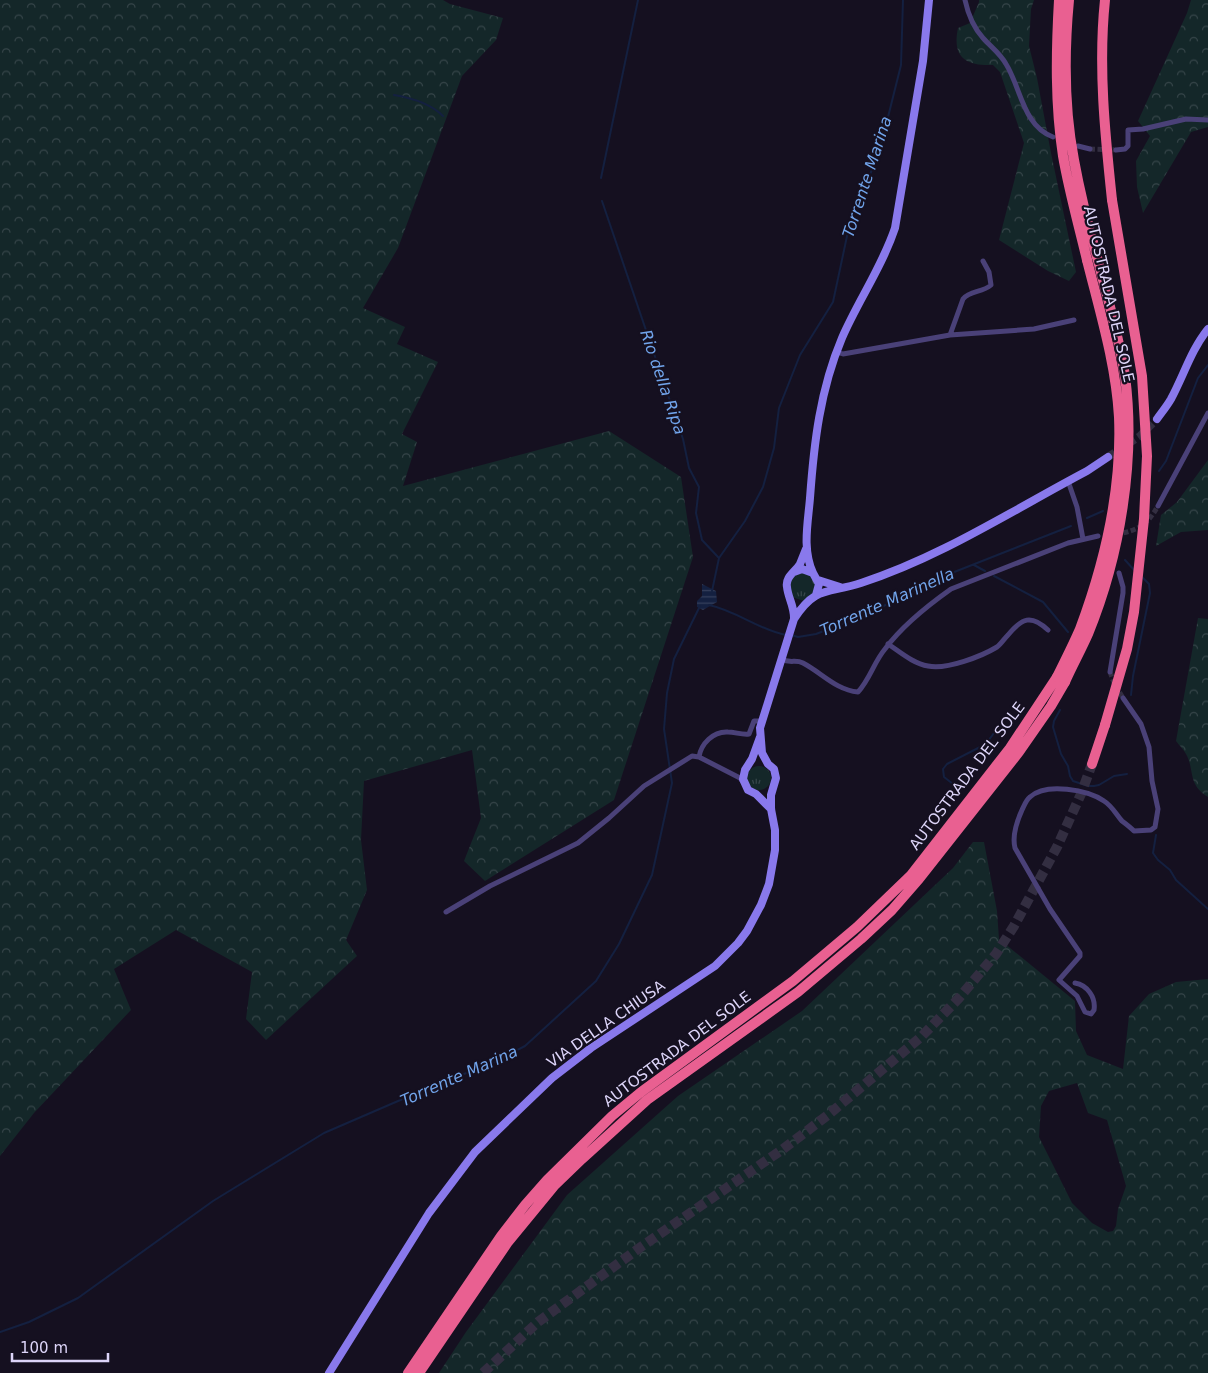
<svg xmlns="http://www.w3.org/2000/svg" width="1208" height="1373" font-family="'DejaVu Sans',sans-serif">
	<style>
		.grass { fill: url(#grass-tufts) }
		.forest { fill: url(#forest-crowns); fill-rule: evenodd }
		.water { fill: url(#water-rules) }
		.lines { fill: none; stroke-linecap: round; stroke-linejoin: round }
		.stream { stroke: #142040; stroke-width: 2 }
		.street-tunnel { stroke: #332e41; stroke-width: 5; stroke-dasharray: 5 2.5; stroke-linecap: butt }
		.secondary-tunnel { stroke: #332e41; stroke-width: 8; stroke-dasharray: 8 4; stroke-linecap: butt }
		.highway-tunnel { stroke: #332e41; stroke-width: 10; stroke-dasharray: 10 5; stroke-linecap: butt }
		.street { stroke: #4a4178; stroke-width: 5 }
		.secondary { stroke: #8979ec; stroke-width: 8 }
		.highway { stroke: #e96091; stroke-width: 10 }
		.highway-bridge { stroke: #e96091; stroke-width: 10 }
		.labels { text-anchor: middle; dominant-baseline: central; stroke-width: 4.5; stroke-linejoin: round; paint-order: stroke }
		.street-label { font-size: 15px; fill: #ddd5f9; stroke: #151020 }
		.water-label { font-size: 16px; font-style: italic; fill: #71a4eb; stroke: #151020 }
	</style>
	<defs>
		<pattern id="grass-tufts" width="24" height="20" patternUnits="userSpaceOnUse" patternTransform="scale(1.25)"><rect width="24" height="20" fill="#142729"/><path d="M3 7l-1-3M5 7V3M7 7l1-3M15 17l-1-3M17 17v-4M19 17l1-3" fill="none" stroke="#364549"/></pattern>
		<pattern id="forest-crowns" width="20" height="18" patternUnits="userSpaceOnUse" patternTransform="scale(1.25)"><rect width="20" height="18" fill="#142729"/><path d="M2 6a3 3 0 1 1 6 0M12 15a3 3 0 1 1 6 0" fill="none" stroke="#364549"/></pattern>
		<pattern id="water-rules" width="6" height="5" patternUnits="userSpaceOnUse" patternTransform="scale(1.25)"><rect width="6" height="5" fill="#142040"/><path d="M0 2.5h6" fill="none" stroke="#36405c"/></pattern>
	</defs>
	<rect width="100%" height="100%" fill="#151020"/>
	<path class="grass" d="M810,571L819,588L804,601L792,597L788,578L790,575Z
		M747 778a12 12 0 1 1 24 0a12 12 0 1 1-24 0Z"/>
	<path class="forest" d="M0,0H443L450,4L503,18L496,40L462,76L398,248L363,308L405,327L397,344L438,362L402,434L417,442L403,486L609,431L681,477L693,557L614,800L485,881L464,861L481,818L472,750L364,781L361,840L367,890L346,940L357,956L266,1040L246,1019L252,972L176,930L114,969L131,1010L34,1113L0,1156Z
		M979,0H1034L1031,9L1029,46L1037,78L1051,153L1076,272L1069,281L1048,271L999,240L1024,143L1000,72L993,65C965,66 952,57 958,28L970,23L979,2Z
		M1191,0H1208V127L1191,132L1143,213L1137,187L1136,161L1150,136L1138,121L1187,13Z
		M1208,460V530L1181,532L1156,546L1161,515L1177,502Z
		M1198,618L1208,619V797C1187,784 1195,770 1186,754C1184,750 1179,745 1176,741Z
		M973,842H984L997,911L999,939L1075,1001L1076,1031L1087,1055L1123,1069L1129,1016L1149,994L1176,982L1208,979V1373H439L466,1332L567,1195L678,1096L802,1011L953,868ZM1077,1083L1088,1113L1107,1120L1126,1186L1118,1209L1116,1226L1113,1231L1108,1232L1092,1223L1072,1203L1039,1137L1041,1106L1049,1091Z"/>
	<path class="water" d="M702,584L716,591L717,602L703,610L697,607V601L702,596Z"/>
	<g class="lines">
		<path class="stream" d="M394,95C412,98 430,103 443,116
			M601,178L638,0
			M602,201L683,439L689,468L699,487L696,513L702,540L718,557
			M1159,471L1166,461L1198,378L1208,365
			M1087,518L1103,511
			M1125,560L1135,571
			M974,565L985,571
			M994,576L1043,602L1068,632
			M712,591L719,558L745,521L763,487L774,448L779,408L800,355L833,302L850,222L879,153L901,65L903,0
			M709,605C737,611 759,630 786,635
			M791,635L798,637L816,634L868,614L934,580L1071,526
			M1131,695L1133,676L1150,593L1149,584L1142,577
			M1060,710L1054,721L1053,727L1061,754L1068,766L1070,776L1073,781L1088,786H1094L1099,785L1114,776L1127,774
			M953,784L944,777L943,769L947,764L986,744L1009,712
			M1156,835L1153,853L1158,860L1170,870L1176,880L1208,909
			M0,1332L29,1322L78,1298L213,1201L324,1133L449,1079L487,1066L525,1046L596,981L619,944L652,875L672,783L664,729L667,693L674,659L700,606"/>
		<path class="street-tunnel" d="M1090,149L1116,150
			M1116,534C1138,531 1147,525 1158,506
			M1110,672L1114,683L1123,698"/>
		<path class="secondary-tunnel" d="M1108,457L1140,436L1157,419"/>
		<path class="highway-tunnel" d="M483,1373L538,1322L638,1249L783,1149L828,1115L921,1037L959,998L996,954L1014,926L1057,847L1081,794L1092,764"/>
		<path class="street" d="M965,0C968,14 973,27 983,38C991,47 1000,53 1006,64C1021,88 1023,126 1053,137
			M1078,146L1090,149
			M1116,150L1125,149L1128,146V130L1143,129L1186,119L1208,120
			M950,335L963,299C970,290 982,293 991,285L989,272L983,261
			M837,352L843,354L950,335L1034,329L1074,320
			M1068,481L1077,507L1083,539
			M1158,506L1208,413
			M888,644C900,652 914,664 928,666C947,670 982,656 997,647C1001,644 1004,639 1008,635C1022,618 1031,614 1048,630
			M781,659C791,664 795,659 803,663C822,673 836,690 858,692C870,679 874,662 885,649C902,626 927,606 951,589L1068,543L1098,536
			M1110,672L1123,593V587L1119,573
			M699,757C701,744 713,731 728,732C735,732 742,735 749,734L754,721H762
			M446,912L490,886L578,843L609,818L644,786L692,756L699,757L740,778L743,782
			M1075,983C1087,985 1096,997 1094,1010L1091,1014L1085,1012L1077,996L1059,980L1080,956V953L1050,909L1015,848C1012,836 1017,821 1022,810C1024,806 1026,800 1030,797C1046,782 1088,790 1104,801C1112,806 1116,814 1122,821C1126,824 1131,828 1134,831L1151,830L1155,827L1158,809L1152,781L1149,747L1141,724L1123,698"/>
		<path class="secondary" d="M1157,419C1162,412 1167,406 1171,399C1184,375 1191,350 1208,329
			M794,572L802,569L813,573L819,584L816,595
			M813,573C802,549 808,523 810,498C814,443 820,390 842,338C858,301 882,267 895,228L923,61L929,0
			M818,580L840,587
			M794,618C794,605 788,598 787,587C785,577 795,572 800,564C802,559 804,554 806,549
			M760,737L752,759L745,770L743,779L748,790L756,794L771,809
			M329,1373L429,1213L475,1152L552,1078L591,1048L715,966L738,943L747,931L761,905L769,884L775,850V830L771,809V795L776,778L774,769L768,764L762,753L760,728L794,619C816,585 828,594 861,583C941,557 1013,510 1087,471L1108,457"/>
		<path class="highway" d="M1059,0C1056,52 1055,104 1063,156C1069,191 1079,226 1087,260
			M1069,0C1064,53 1064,108 1074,160C1080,193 1088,225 1097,257
			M1105,0C1098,66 1105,134 1112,200
			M1092,764L1105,725
			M408,1373L501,1236L525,1205L547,1180L612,1116L641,1092L793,981L857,927L911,875L1010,748L1057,677
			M419,1373L508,1242L554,1186L582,1159L647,1100L798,992L861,939L892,910L919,879L1019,752L1051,706L1065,682"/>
		<path class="highway-bridge" d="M1057,677C1065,661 1073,645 1080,629C1105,562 1122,489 1119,417C1116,364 1100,312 1087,260
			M1065,682C1072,666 1081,650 1088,634C1120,556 1136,460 1125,376C1119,336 1107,296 1097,257
			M1105,725L1127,649L1134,612L1144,519L1147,456L1142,376L1112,200"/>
	</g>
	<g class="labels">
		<g class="street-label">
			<text transform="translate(1109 294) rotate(77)">AUTOSTRADA DEL SOLE</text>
			<text transform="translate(967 776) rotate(-53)">AUTOSTRADA DEL SOLE</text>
			<text transform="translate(606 1024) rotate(-35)">VIA DELLA CHIUSA</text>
			<text transform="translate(677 1049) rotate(-37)">AUTOSTRADA DEL SOLE</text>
		</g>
		<g class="water-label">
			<text transform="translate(867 177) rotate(-72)">Torrente Marina</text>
			<text transform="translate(663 382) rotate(71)">Rio della Ripa</text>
			<text transform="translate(887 602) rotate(-24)">Torrente Marinella</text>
			<text transform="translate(459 1076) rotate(-24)">Torrente Marina</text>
		</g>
	</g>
	<path d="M12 1353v8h96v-8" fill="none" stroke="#ddd5f9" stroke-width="2.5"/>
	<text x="20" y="1353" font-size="15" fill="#ddd5f9" stroke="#151020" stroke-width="4" paint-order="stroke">100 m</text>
</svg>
